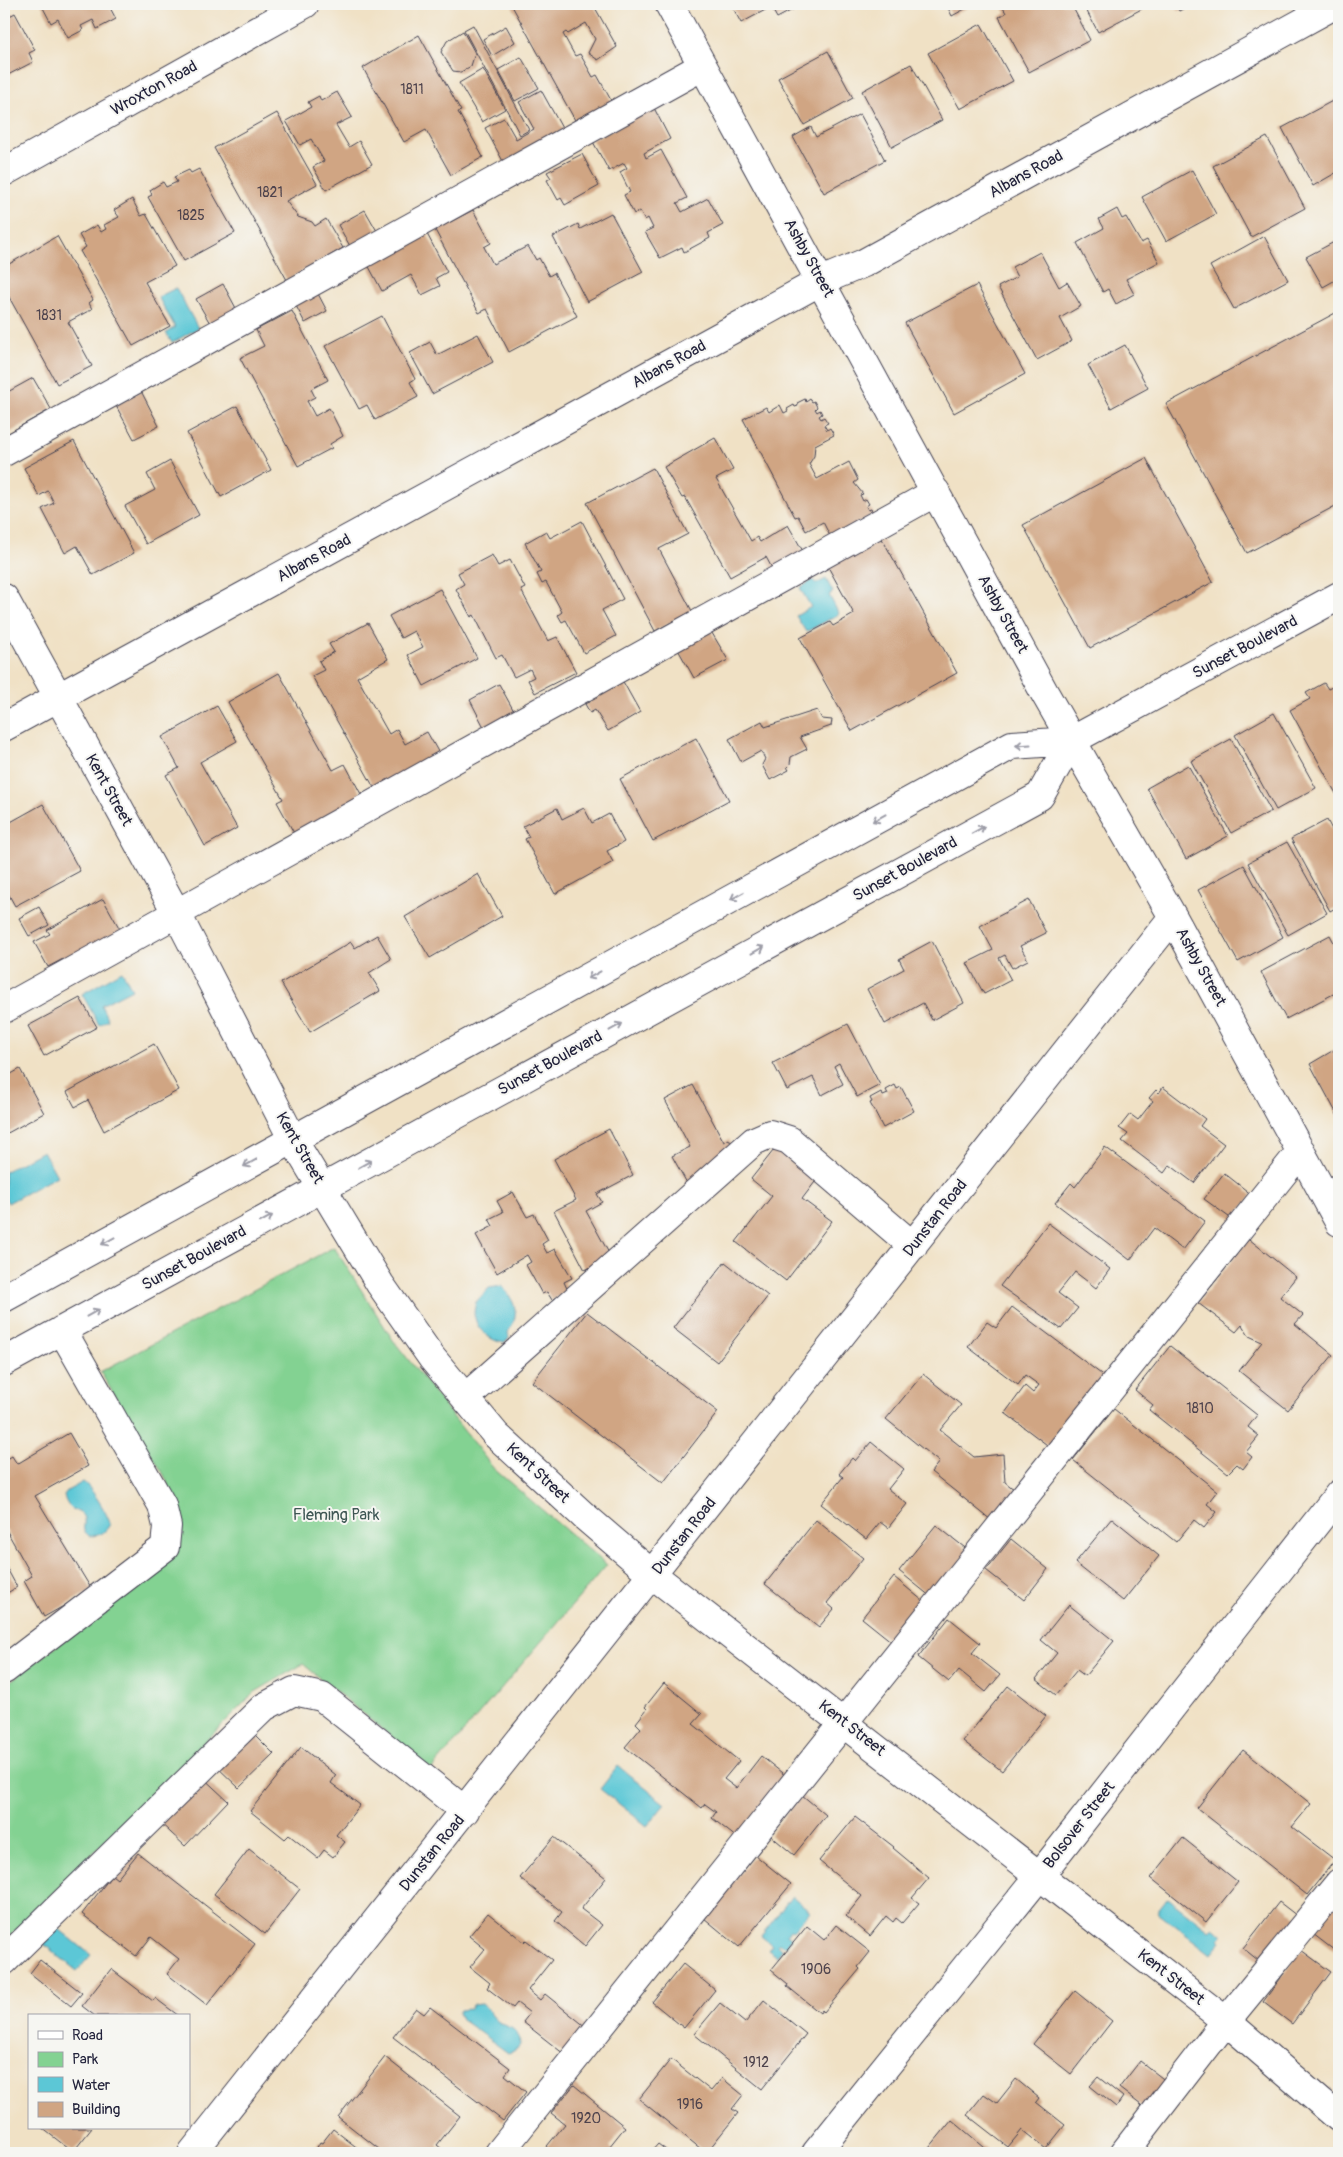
<svg xmlns="http://www.w3.org/2000/svg" width="1343" height="2157" font-family="Pangolin,sans-serif">
	<style>
		.green { fill: #83d292; stroke: #527a66 }
		.water { fill: #5cc7d6; stroke: #3f7488 }
		.building { fill: #d0a583 }
		.lines { fill: none; stroke-linecap: round; stroke-linejoin: round }
		.minor-casing { stroke: #413f50; stroke-width: 30 }
		.minor { stroke: #fff; stroke-width: 28 }
		.oneway { stroke: #9c9ca7 }
		.labels { text-anchor: middle; dominant-baseline: central; stroke-width: 4; stroke-linejoin: round; paint-order: stroke }
		.number-label { font-size: 14px; fill: #4e434d }
		.street-label { font-size: 16px; fill: #22223b; stroke: #f6f6f2 }
		.park-label { font-size: 16px; fill: #3f5755; stroke: #f6f6f2 }
	</style>
	<rect width="100%" height="100%" fill="#f6f6f2"/>
	<filter id="ink" filterUnits="userSpaceOnUse"><feTurbulence type="fractalNoise" baseFrequency=".02" numOctaves="2"/><feDisplacementMap in="SourceGraphic" scale="10" xChannelSelector="R" yChannelSelector="G"/><feConvolveMatrix kernelMatrix="1 2 1 2 8 2 1 2 1" color-interpolation-filters="sRGB"/></filter>
	<filter id="wash" filterUnits="userSpaceOnUse"><feTurbulence type="fractalNoise" baseFrequency=".0096" numOctaves="4" result="noise"/><feDisplacementMap in="SourceGraphic" scale="20" xChannelSelector="R" yChannelSelector="G"/><feGaussianBlur stdDeviation="1.12" result="paint"/><feColorMatrix in="noise" values="0 0 0 0 0 0 0 0 0 0 0 0 0 0 0 0 0 1.4 0 .05"/><feComposite in="paint" operator="in"/></filter>
	<g filter="url(#wash)">
		<rect width="100%" height="100%" fill="#f0e1c5"/>
		<path class="green" d="M334,1247L393,1340L494,1469L607,1565L431,1770L303,1664L255,1692L4,1942V1686L174,1556L183,1521L164,1475L100,1372Z"/>
		<path class="water" d="M176,288L198,328L172,343L166,333L175,327L158,297Z
			M826,579L833,592L829,595L839,614L806,632L796,616L811,607L800,588L813,580L816,584Z
			M122,971L132,989L101,1005L108,1020L99,1025L82,994Z
			M43,1151L57,1176L8,1203L4,1196V1172Z
			M502,1286C515,1302 521,1313 508,1332L509,1337L505,1343C493,1342 478,1332 475,1318C473,1314 475,1306 476,1302L489,1288Z
			M83,1482C90,1485 109,1516 110,1524C105,1533 100,1536 89,1536L84,1531C83,1527 85,1523 84,1519C82,1508 68,1515 64,1495L67,1491Z
			M618,1766L665,1804L647,1826L600,1789Z
			M792,1896L810,1911L793,1931L790,1930L787,1934L792,1938L785,1947L779,1943L777,1945L782,1950L777,1956L768,1950L772,1945L761,1936Z
			M1168,1898L1209,1930L1213,1927L1223,1935L1220,1939L1222,1941L1211,1954L1157,1912Z
			M54,1925L91,1955L77,1971L41,1942Z
			M482,2004C488,2008 491,2015 496,2020C509,2030 518,2025 520,2045L516,2050L508,2053L504,2050L461,2019L458,2013L460,2010L470,2009L472,2005Z"/>
		<g id="blocks">
			<path class="building" d="M41,4H108L116,19L97,29L93,20L81,26L83,30L68,38L58,19L51,23Z
				M511,4H593L617,47L598,60L588,53L595,39L586,23L568,34L566,32L563,34L575,56L580,54L593,77L597,75L612,102L576,122Z
				M731,4H796L798,7L777,18L771,7L741,23Z
				M946,4H974L952,16Z
				M1001,4H1071L1090,40L1029,72L999,17L1006,13Z
				M1083,4H1151L1098,32Z
				M1175,4H1192L1179,11Z
				M4,8L8,17L15,13L35,50L29,53L33,62L4,77Z
				M981,24L1013,81L960,109L928,53Z
				M473,25L529,130L520,135L464,30Z
				M506,26L515,42L492,56L483,39Z
				M463,31L475,53L471,66L461,72L453,71L441,52L447,41Z
				M419,35L461,111L458,112L483,157L451,175L426,130L404,142L363,68Z
				M828,51L853,98L804,125L778,78Z
				M521,57L539,88L515,101L498,70Z
				M911,64L942,120L892,147L862,91Z
				M483,69L505,109L482,122L459,83Z
				M541,90L563,130L504,163L485,128L504,118L516,139L534,129L519,102Z
				M337,92L352,117L336,125L349,147L359,141L372,164L326,190L313,167L324,161L311,139L300,145L286,121L311,107L308,102L319,96L321,101Z
				M1338,98L1339,171L1313,186L1282,128Z
				M654,108L670,139L644,153L646,158L661,150L687,198L677,203L682,212L708,198L723,225L708,233L710,238L684,252L682,247L660,258L645,232L653,228L648,218L645,220L640,211L634,214L624,195L630,192L620,172L627,168L624,163L609,171L592,140Z
				M277,113L317,184L286,201L298,217L312,222L315,226L326,219L343,248L287,280L214,148Z
				M860,114L885,160L824,193L793,137L811,127L816,137Z
				M1267,137L1305,208L1251,237L1213,166Z
				M582,154L599,186L565,205L561,198L558,200L547,180L551,178L547,172Z
				M199,169L235,233L184,261L148,197L152,195L150,190L163,182L166,187L177,182L174,177L189,170L191,173Z
				M1192,170L1216,214L1166,241L1142,197Z
				M132,199L141,216L146,214L175,266L145,282L170,326L133,346L80,251L86,247L79,235L97,225L101,232L106,229L104,225L119,217L114,210Z
				M1117,209L1122,219L1126,217L1141,243L1147,240L1159,262L1126,279L1134,294L1116,304L1108,289L1103,292L1077,243L1104,228L1099,219Z
				M365,210L377,231L350,246L338,225Z
				M473,210L491,243L484,247L493,264L528,246L536,260L539,258L549,276L554,273L577,316L509,352L487,309L479,313L435,230Z
				M611,213L643,272L587,302L553,237L578,224L580,229Z
				M426,232L447,272L436,278L440,286L422,295L411,275L382,291L367,263Z
				M57,236L93,300L89,303L92,309L68,322L92,366L57,384L4,288V267Z
				M1264,236L1288,280L1234,309L1210,266Z
				M1336,241L1339,247V278L1323,287L1306,257Z
				M1040,252L1059,287L1067,282L1081,306L1060,318L1072,341L1037,360L998,287L1017,277L1012,267Z
				M223,284L237,310L211,325L196,299Z
				M977,285L1025,374L954,413L905,323Z
				M316,290L327,311L305,323L294,302Z
				M292,311L328,380L311,389L315,397L307,401L315,416L329,408L343,436L330,444L332,448L298,466L240,358L264,346L256,330Z
				M1339,311V504L1247,553L1166,404Z
				M382,316L415,379L410,382L418,397L375,420L367,405L359,409L325,346Z
				M478,334L493,362L432,394L410,353L430,342L437,355Z
				M1125,345L1148,388L1111,408L1088,365Z
				M33,378L51,409L7,434L4,428V394Z
				M141,391L159,426L134,439L115,404Z
				M805,399L806,402L810,399L812,402L814,401L817,407L815,409L817,412L820,410L822,414L819,416L821,419L824,417L828,423L824,425L827,430L830,428L834,435L815,445L814,456L809,464L817,479L849,462L858,480L854,483L863,494L860,495L863,501L866,499L869,504L866,506L868,510L871,509L874,514L831,538L823,522L806,531L798,516L795,517L743,419L766,407L769,412L780,405L784,413L788,411L787,409L794,405L795,407L798,406L797,403Z
				M237,406L271,470L221,497L187,433Z
				M715,438L733,470L716,479L751,541L757,537L760,542L788,525L804,553L773,570L766,557L730,577L685,497L682,498L664,467Z
				M74,441L134,553L93,575L77,546L65,553L42,509L54,503L48,491L39,496L24,468Z
				M1146,458L1213,582L1090,648L1023,525Z
				M170,461L199,515L146,544L125,506L155,490L147,474Z
				M653,468L688,534L659,549L692,611L655,631L587,503Z
				M582,521L623,599L602,610L616,636L584,653L566,620L562,622L558,615L562,612L546,582L542,584L537,574L541,572L525,543L546,531L550,538Z
				M880,535L957,673L852,731L800,638L830,622L833,626L854,614L827,565Z
				M492,555L498,566L510,560L525,588L521,590L548,641L557,637L576,672L535,693L528,680L534,677L530,669L514,677L502,655L496,658L474,615L471,617L456,589L464,584L458,573Z
				M440,589L477,658L424,686L408,655L423,647L414,631L401,638L389,616Z
				M368,623L388,659L357,677L389,734L397,729L405,744L427,732L441,757L377,793L312,676L324,670L319,661L334,652L329,644Z
				M709,628L728,660L694,678L676,646Z
				M279,673L333,770L345,764L362,796L294,833L277,802L283,799L228,702Z
				M621,678L640,712L608,731L595,710L590,713L585,704L590,702L588,698Z
				M1324,683L1328,689L1332,687L1336,693L1339,691V799L1290,710L1310,699L1306,693Z
				M499,684L515,713L485,729L470,700Z
				M217,706L237,741L200,762L237,828L205,846L166,775L179,768L162,737Z
				M817,710L822,719L832,720L831,726L800,737L807,749L791,757L790,764L787,767L789,770L770,780L762,765L765,759L761,751L741,762L729,739L762,721L765,727Z
				M1274,713L1316,788L1276,810L1235,735Z
				M696,738L729,800L653,841L620,779Z
				M1231,739L1271,811L1231,833L1191,761Z
				M1188,765L1228,836L1186,859L1147,788Z
				M43,804L80,871L15,906L4,886V819L7,824Z
				M557,808L562,819L584,808L592,823L609,814L624,842L607,851L613,862L555,894L525,839L529,837L523,826Z
				M1327,820L1339,843V906L1330,911L1291,839Z
				M1287,842L1327,913L1288,935L1248,863Z
				M1244,865L1283,937L1238,962L1198,890Z
				M478,874L502,916L430,958L405,917Z
				M103,899L121,931L65,962L63,959L48,967L34,942L50,934L47,930Z
				M1029,900L1046,933L1020,946L1028,960L1012,968L1005,955L999,958L1011,980L984,994L967,963L993,950L980,926Z
				M39,907L49,925L29,936L19,918Z
				M377,935L391,959L369,973L380,991L310,1032L281,983L351,942L355,948Z
				M1330,935L1339,952V991L1286,1019L1261,972Z
				M932,941L964,1003L932,1020L923,1003L885,1024L867,989L904,969L899,959Z
				M80,998L97,1027L44,1056L28,1026Z
				M848,1024L880,1085L857,1097L839,1063L834,1066L843,1084L822,1095L813,1077L787,1090L773,1063Z
				M154,1044L179,1090L104,1131L88,1100L75,1107L67,1092Z
				M1339,1047V1118L1310,1064Z
				M20,1069L44,1113L4,1135V1078Z
				M693,1085L724,1142L729,1139L736,1154L688,1185L672,1156L690,1147L665,1100Z
				M895,1085L897,1089L901,1087L914,1111L883,1128L870,1103L872,1102L870,1098L881,1092L883,1096L888,1094L886,1090Z
				M1163,1087L1205,1119L1200,1126L1224,1144L1194,1183L1170,1165L1164,1173L1122,1141L1128,1134L1119,1128L1130,1114L1138,1120L1153,1101L1149,1098L1156,1090L1159,1093Z
				M609,1129L633,1175L597,1194L602,1202L586,1211L611,1257L585,1270L554,1211L576,1200L554,1159Z
				M777,1146L818,1178L802,1199L832,1221L786,1281L736,1242L772,1196L751,1179Z
				M1105,1147L1205,1221L1183,1250L1154,1228L1130,1260L1055,1203L1071,1183L1075,1187Z
				M1224,1173L1252,1195L1233,1220L1204,1199Z
				M513,1192L527,1217L534,1214L548,1240L542,1244L547,1253L555,1249L572,1278L564,1282L568,1291L552,1300L547,1292L542,1294L526,1265L531,1262L527,1255L497,1273L476,1235L493,1226L489,1219L503,1212L497,1201Z
				M1048,1223L1110,1269L1096,1288L1075,1272L1058,1293L1078,1308L1061,1329L1000,1286Z
				M1249,1239L1296,1277L1280,1297L1303,1315L1295,1324L1333,1355L1288,1410L1239,1371L1262,1342L1249,1336L1242,1325L1236,1332L1198,1303Z
				M725,1262L768,1296L717,1362L673,1328Z
				M1012,1307L1109,1380L1055,1451L1005,1413L1025,1386L1033,1393L1039,1385L1025,1375L1018,1385L968,1347L987,1322L996,1328Z
				M587,1312L718,1412L663,1483L532,1382Z
				M1170,1346L1257,1415L1248,1427L1259,1436L1246,1452L1252,1457L1243,1469L1237,1464L1228,1473L1149,1410L1153,1405L1135,1390Z
				M923,1374L961,1405L940,1430L974,1457L1003,1454L1005,1482L1020,1494L996,1524L931,1472L939,1462L886,1419Z
				M1114,1409L1217,1491L1207,1504L1217,1512L1204,1528L1194,1520L1176,1542L1073,1460Z
				M69,1433L88,1466L35,1496L92,1590L44,1617L24,1581L32,1576L4,1526V1461L12,1456L17,1464Z
				M871,1442L904,1469L888,1489L907,1504L888,1528L880,1522L866,1539L821,1504L843,1477L839,1474L852,1458L855,1461Z
				M1112,1518L1159,1556L1123,1601L1075,1563Z
				M816,1520L863,1558L827,1603L834,1609L819,1627L765,1584Z
				M936,1525L969,1551L931,1597L899,1571Z
				M1011,1539L1048,1569L1024,1600L986,1570Z
				M4,1563L17,1587L4,1595Z
				M894,1577L929,1606L897,1646L862,1618Z
				M1069,1605L1114,1641L1085,1676L1077,1670L1056,1695L1036,1679L1057,1653L1041,1640Z
				M949,1618L980,1643L972,1653L1000,1675L986,1692L959,1670L949,1682L918,1657Z
				M664,1683L702,1714L693,1724L739,1761L724,1779L736,1788L761,1756L792,1781L742,1842L712,1818L716,1812L705,1804L702,1808L625,1747L641,1728L636,1723L647,1709L645,1707Z
				M1008,1686L1046,1716L1002,1771L963,1741Z
				M248,1728L274,1754L239,1788L213,1763Z
				M301,1747L336,1775L331,1783L360,1805L336,1835L345,1842L333,1857L324,1850L318,1858L289,1835L285,1839L250,1811Z
				M1243,1750L1311,1804L1292,1827L1335,1860L1307,1895L1197,1808Z
				M199,1774L228,1801L185,1846L156,1819Z
				M802,1795L826,1815L794,1855L770,1835Z
				M855,1817L894,1847L893,1848L929,1878L912,1898L919,1903L902,1923L896,1918L893,1922L886,1916L870,1936L846,1916L862,1896L819,1861Z
				M554,1837L606,1878L581,1909L602,1925L585,1946L555,1921L562,1912L520,1878Z
				M1183,1838L1238,1882L1206,1922L1151,1878Z
				M249,1849L300,1889L265,1934L214,1894Z
				M138,1853L255,1944L207,2005L167,1974L179,1959L151,1937L136,1956L82,1914L112,1875L117,1879Z
				M755,1855L791,1884L739,1947L704,1918Z
				M1339,1898V1954L1313,1934Z
				M1279,1902L1301,1919L1264,1965L1243,1948Z
				M488,1913L524,1942L526,1940L552,1960L528,1990L540,2000L545,1994L586,2027L564,2054L523,2022L530,2013L517,2003L513,2008L487,1988L490,1983L470,1967L485,1949L469,1936Z
				M836,1925L870,1952L858,1967L860,1969L824,2012L822,2010L820,2013L787,1986L788,1984L771,1970L807,1926L824,1940Z
				M1301,1950L1331,1972L1292,2024L1263,2002Z
				M40,1960L82,1993L71,2006L30,1973Z
				M683,1964L715,1990L684,2028L652,2002Z
				M111,1969L153,2001L155,1998L179,2016H95L82,2006Z
				M1075,1991L1112,2021L1071,2074L1033,2044Z
				M764,2000L806,2034L762,2089L694,2034L720,2003L745,2023Z
				M430,2007L510,2068L505,2075L526,2092L503,2121L393,2037L416,2008L424,2014Z
				M385,2057L460,2116L437,2145L447,2153H384L338,2117Z
				M671,2059L711,2091L722,2078L743,2095L732,2109L738,2113L706,2153L639,2099Z
				M1140,2061L1171,2085L1150,2112L1119,2088Z
				M1098,2077L1123,2097L1116,2107L1090,2086Z
				M1016,2079L1039,2098L1036,2102L1065,2125L1046,2149L1022,2130L1008,2147L967,2115L984,2094L997,2103Z
				M574,2085L625,2127L609,2147L617,2153H546L543,2151L565,2124L551,2113Z
				M952,2120L991,2153H925Z
				M42,2128H92L73,2152Z
				M333,2129L364,2153H314L320,2142L322,2143Z
				M658,2144L670,2153H650Z"/>
		</g>
	</g>
	<g filter="url(#ink)">
		<use href="#blocks" fill-opacity="0" stroke="#413f50" stroke-width="1"/>
		<g class="lines">
			<defs>
				<path id="minor" d="M669,4L1044,692L1173,917L1339,1222
					M4,172L305,4
					M4,452L703,66
					M4,598L177,914L293,1140L380,1284L432,1358L496,1435L583,1515L653,1575L1226,2021L1339,2118
					M4,727L821,281L864,263L1336,4
					M4,1009L936,492
					M4,1298L1012,745L1071,741L1339,596
					M4,1362L1040,796L1071,741
					M465,1398L754,1141L770,1134L789,1140L913,1246
					M4,1670L165,1547L167,1526L162,1505L62,1330
					M4,1961L264,1707L294,1691L322,1697L465,1811
					M192,2153L1173,917
					M499,2153L1301,1151
					M816,2153L1040,1875L1339,1494
					M1124,2153L1226,2021L1339,1883"/>
			</defs>
			<use href="#minor" class="minor-casing"/>
			<use href="#minor" class="minor"/>
		</g>
		<defs><path id="oneway-shaft" d="M-6 0H5M1.5-3L5.5 0L1.5 3" fill="none" stroke-width="1.6" stroke-linecap="round" stroke-linejoin="round" transform="scale(1.25)"/></defs>
		<g class="oneway">
			<use href="#oneway-shaft" transform="translate(1023 745) rotate(176)"/>
			<use href="#oneway-shaft" transform="translate(879 818) rotate(151)"/>
			<use href="#oneway-shaft" transform="translate(978 830) rotate(-29)"/>
			<use href="#oneway-shaft" transform="translate(737 896) rotate(151)"/>
			<use href="#oneway-shaft" transform="translate(758 950) rotate(-29)"/>
			<use href="#oneway-shaft" transform="translate(594 975) rotate(151)"/>
			<use href="#oneway-shaft" transform="translate(616 1027) rotate(-29)"/>
			<use href="#oneway-shaft" transform="translate(250 1163) rotate(151)"/>
			<use href="#oneway-shaft" transform="translate(365 1164) rotate(-29)"/>
			<use href="#oneway-shaft" transform="translate(266 1219) rotate(-29)"/>
			<use href="#oneway-shaft" transform="translate(108 1241) rotate(151)"/>
			<use href="#oneway-shaft" transform="translate(93 1313) rotate(-29)"/>
		</g>
	</g>
	<g class="labels">
		<g class="number-label">
			<text x="412" y="89">1811</text>
			<text x="270" y="192">1821</text>
			<text x="191" y="215">1825</text>
			<text x="49" y="315">1831</text>
			<text x="1200" y="1408">1810</text>
			<text x="816" y="1969">1906</text>
			<text x="756" y="2062">1912</text>
			<text x="690" y="2104">1916</text>
			<text x="586" y="2118">1920</text>
		</g>
		<g class="street-label">
			<text transform="translate(154 88) rotate(-29)">Wroxton Road</text>
			<text transform="translate(1026 174) rotate(-29)">Albans Road</text>
			<text transform="translate(809 258) rotate(61)">Ashby Street</text>
			<text transform="translate(669 364) rotate(-29)">Albans Road</text>
			<text transform="translate(314 558) rotate(-29)">Albans Road</text>
			<text transform="translate(1003 614) rotate(61)">Ashby Street</text>
			<text transform="translate(1245 647) rotate(-28)">Sunset Boulevard</text>
			<text transform="translate(109 790) rotate(61)">Kent Street</text>
			<text transform="translate(905 869) rotate(-29)">Sunset Boulevard</text>
			<text transform="translate(1201 967) rotate(61)">Ashby Street</text>
			<text transform="translate(550 1063) rotate(-29)">Sunset Boulevard</text>
			<text transform="translate(300 1148) rotate(60)">Kent Street</text>
			<text transform="translate(935 1218) rotate(-52)">Dunstan Road</text>
			<text transform="translate(194 1258) rotate(-29)">Sunset Boulevard</text>
			<text transform="translate(538 1473) rotate(43)">Kent Street</text>
			<text transform="translate(684 1536) rotate(-52)">Dunstan Road</text>
			<text transform="translate(852 1728) rotate(38)">Kent Street</text>
			<text transform="translate(1079 1825) rotate(-52)">Bolsover Street</text>
			<text transform="translate(432 1853) rotate(-51)">Dunstan Road</text>
			<text transform="translate(1171 1977) rotate(38)">Kent Street</text>
		</g>
		<g class="park-label">
			<text x="336" y="1515">Fleming Park</text>
		</g>
	</g>
	<rect width="1343" height="2157" fill="none" stroke="#f6f6f2" stroke-width="20"/>
	<rect x="28" y="2014" width="162" height="115" fill="#f6f6f2" stroke="#a1a1a9"/>
	<rect x="38" y="2031" width="25" height="8" fill="#ffffff" stroke="#a1a1a9"/>
	<text x="72" y="2040" font-size="15" fill="#22223b">Road</text>
	<rect x="38" y="2052" width="25" height="15" fill="#83d292" stroke="#a1a1a9"/>
	<text x="72" y="2064" font-size="15" fill="#22223b">Park</text>
	<rect x="38" y="2077" width="25" height="15" fill="#5cc7d6" stroke="#a1a1a9"/>
	<text x="72" y="2090" font-size="15" fill="#22223b">Water</text>
	<rect x="38" y="2102" width="25" height="15" fill="#d0a583" stroke="#a1a1a9"/>
	<text x="72" y="2114" font-size="15" fill="#22223b">Building</text>
</svg>
